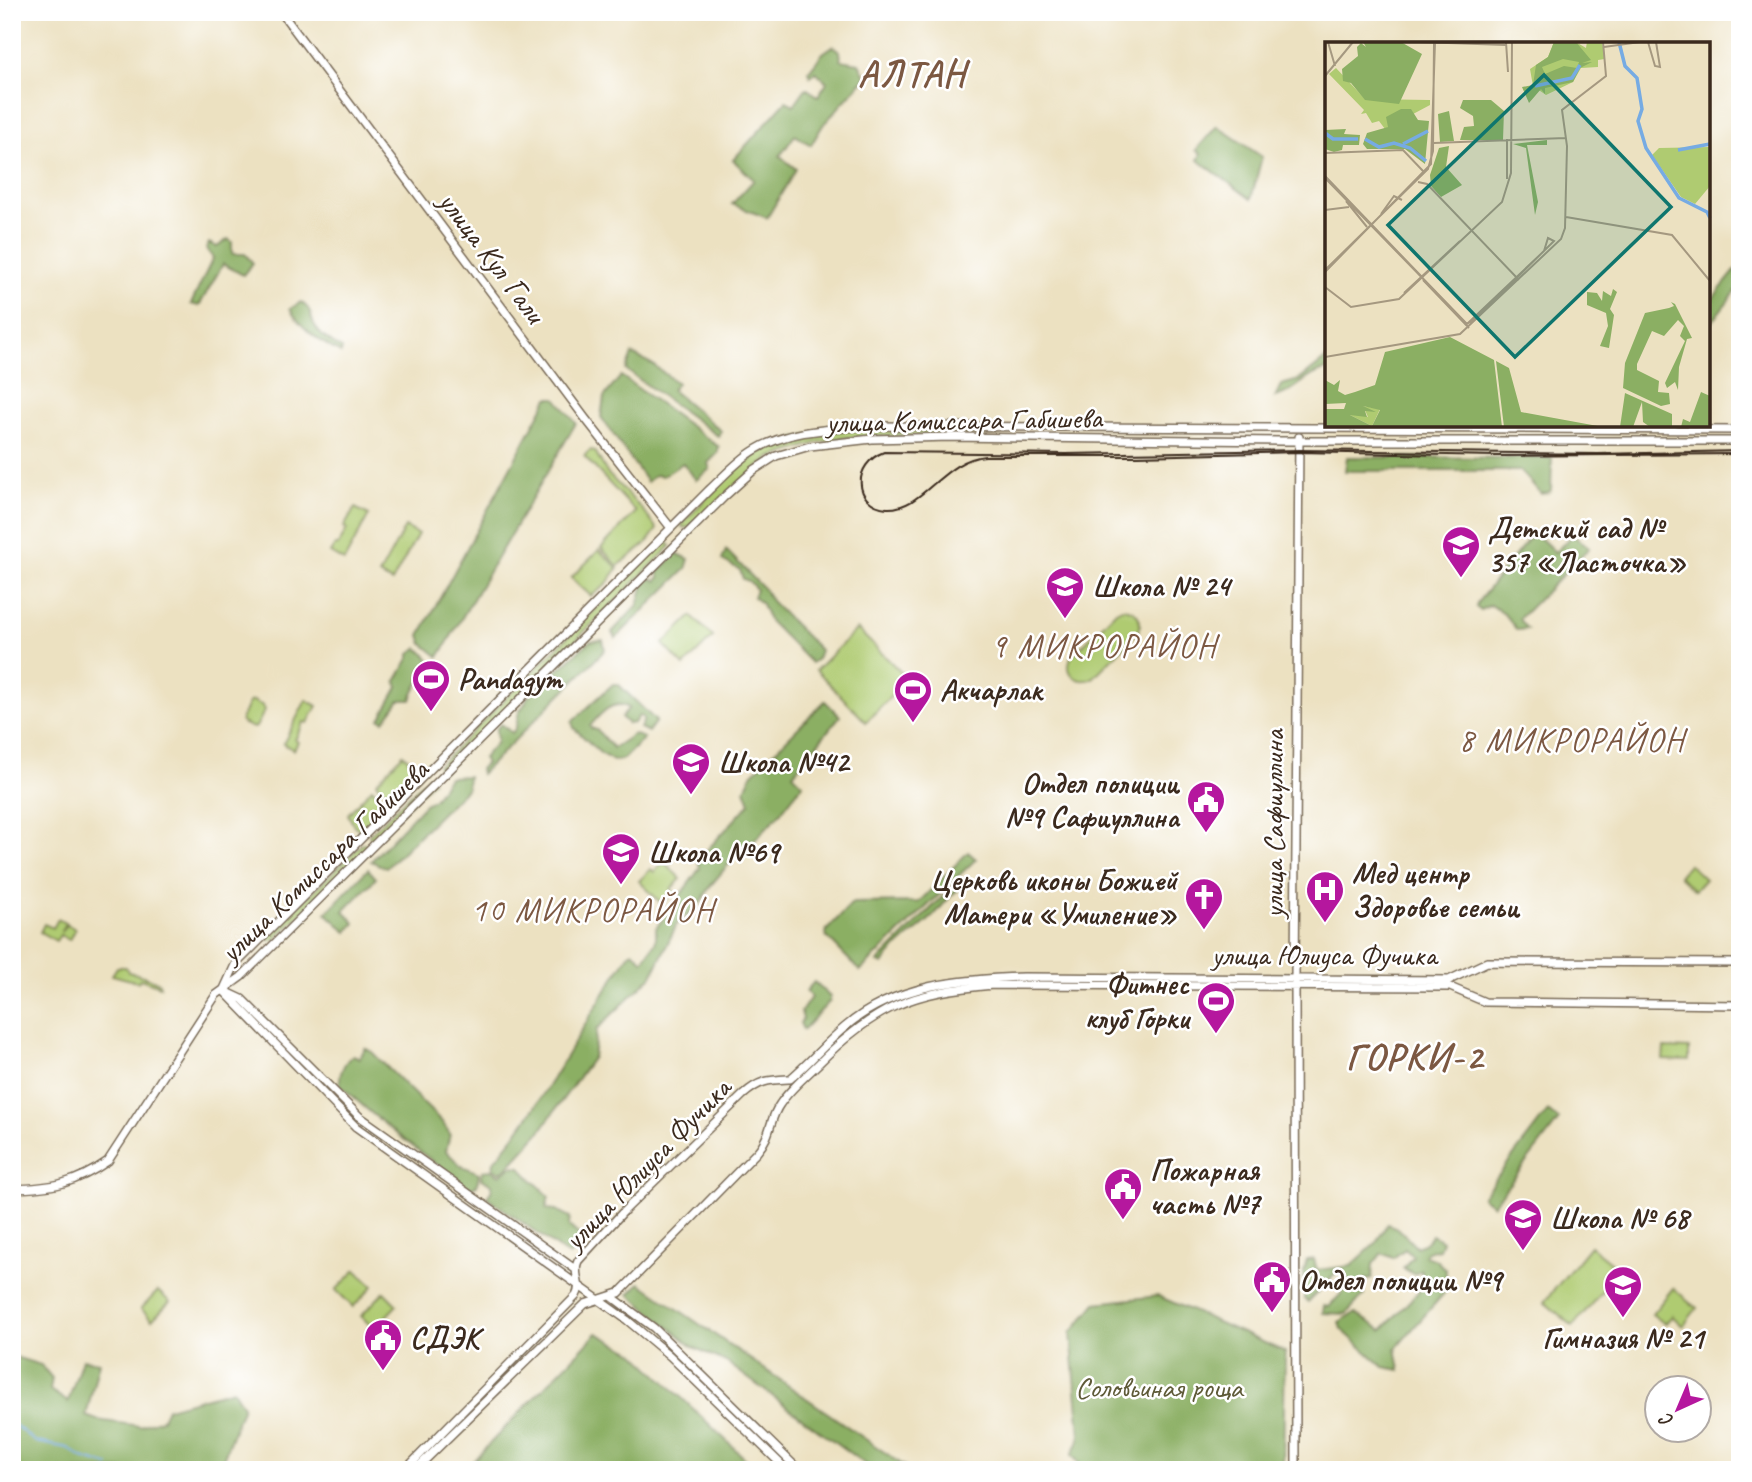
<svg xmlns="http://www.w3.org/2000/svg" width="1752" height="1482" font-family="Caveat,sans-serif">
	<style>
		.green { fill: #afcb71; stroke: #757a48; stroke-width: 2 }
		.forest { fill: #8baf63; stroke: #636c40; stroke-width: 2 }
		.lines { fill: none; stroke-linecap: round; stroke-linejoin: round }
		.stream { stroke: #76abe3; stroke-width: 2 }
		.secondary-casing { stroke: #796a57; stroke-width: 10 }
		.secondary { stroke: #fff; stroke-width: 7 }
		.tram { stroke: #3b2a1e; stroke-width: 2 }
		.labels { text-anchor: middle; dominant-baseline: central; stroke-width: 5; stroke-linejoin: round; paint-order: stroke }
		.street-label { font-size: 30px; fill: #3b2a1e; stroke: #fff }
		.poi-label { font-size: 30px; font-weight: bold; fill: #3b2a1e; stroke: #fff; text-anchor: start }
		.park-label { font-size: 30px; fill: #5e5a37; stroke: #fff }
		.quarter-label { font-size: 33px; letter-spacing: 2px; fill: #7c5842; stroke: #fff }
		.district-label { font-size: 37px; font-weight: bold; letter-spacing: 2px; fill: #7c5842; stroke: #fff }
		.inset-river { fill: none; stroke: #76abe3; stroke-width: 3.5 }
		.inset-road { fill: none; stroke: #a59880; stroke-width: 2 }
		.view { fill: #0f766e; fill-opacity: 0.15; stroke: #0f766e; stroke-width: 3.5 }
		.inset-edge { fill: none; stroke: #3b2a1e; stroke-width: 3.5 }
	</style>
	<rect width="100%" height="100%" fill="#fff"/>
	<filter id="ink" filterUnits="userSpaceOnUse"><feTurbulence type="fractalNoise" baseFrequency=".0143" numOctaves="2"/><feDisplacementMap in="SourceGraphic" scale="14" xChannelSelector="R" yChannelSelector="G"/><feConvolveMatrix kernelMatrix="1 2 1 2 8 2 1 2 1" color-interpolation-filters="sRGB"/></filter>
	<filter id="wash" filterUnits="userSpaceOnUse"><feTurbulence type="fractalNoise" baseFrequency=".00686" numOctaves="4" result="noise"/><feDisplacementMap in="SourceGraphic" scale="28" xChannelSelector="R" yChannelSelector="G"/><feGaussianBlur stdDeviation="1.57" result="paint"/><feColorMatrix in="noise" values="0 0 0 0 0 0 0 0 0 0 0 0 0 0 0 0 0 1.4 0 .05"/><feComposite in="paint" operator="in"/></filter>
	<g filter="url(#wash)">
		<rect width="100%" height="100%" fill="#ece1c1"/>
		<path class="green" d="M873,428L999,429V435H909L839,438L820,442L769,458L688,528L682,527V524C707,498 734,465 767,449C800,432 837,431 873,428Z
			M590,450L595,451L607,473L641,508L657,529L646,544L618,566L601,548L636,512L584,456Z
			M355,508L369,515L344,561L330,553L335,545L338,546L347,529L344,527Z
			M405,527L418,534L392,582L379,575Z
			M665,540L671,546L443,771L439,772L438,766Z
			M599,550L618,568L605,586L591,596L571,578Z
			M1122,608C1136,608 1144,619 1138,632L1093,678C1077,685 1064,673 1071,657L1116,611Z
			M692,616L713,637L684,666L663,644Z
			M857,629L908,679L866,722L816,670Z
			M306,700L317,706L308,723L304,722L295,740L298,742L294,750L283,744Z
			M253,701L263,706L265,710L256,727L253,728L242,723L241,719L249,702Z
			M403,754L419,770L420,775L395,800L376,783Z
			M429,776L433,780L432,782L374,840L371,839L369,835Z
			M372,788L389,805L365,831C354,829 352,823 348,814Z
			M363,843L366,844V849L274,940H269V935Z
			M664,862L681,879L671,889L674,892L662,904L639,881L651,869L654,872Z
			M1689,864L1705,879L1695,890L1679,876Z
			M58,919L65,923L61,933L67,924L75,929L69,940L60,935L56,941L40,932L44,924L53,928Z
			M117,967H126L128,972C140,974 148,977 159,983L160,986L140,979L138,982L112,975Z
			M1664,1048L1689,1049V1061L1663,1060Z
			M1590,1246L1620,1270L1573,1326L1544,1302Z
			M356,1270L373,1286L353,1307L336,1290Z
			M1673,1288L1697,1308L1683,1326L1672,1316L1665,1324L1652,1314Z
			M158,1291L170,1302L152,1320L141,1309Z
			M384,1292L397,1305L374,1329L361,1316Z"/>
		<path class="forest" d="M833,46L840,51L841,60L859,63L866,77L823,125L811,145L795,135L780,156L796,169L767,218L732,204L754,180L733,160L786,101L794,105L806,88L818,96L827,82L816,72L810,76L809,71L823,53Z
			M1217,126L1262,157L1251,199L1198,160L1201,154L1196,150Z
			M228,239L232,242V254H245L253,263L243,275L223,264L199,306L191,304L213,258L206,249L209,243L217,247Z
			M1740,265V286L1708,326V304Z
			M301,302C315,313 308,314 315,326C320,336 333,344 342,349L341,353C321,343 301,328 290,309Z
			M632,354L652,364L677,383L672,390L721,431L718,436L626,370Z
			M1327,358V370C1307,373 1295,393 1275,397L1281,385L1299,380Z
			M621,376L719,447L717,454L708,463L710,469L696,480L683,463L663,476L655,475L647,482L601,417L604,397Z
			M548,398H556L576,423L439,657L423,644L420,635Z
			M1347,457L1552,458L1551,490L1547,493L1541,494L1521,471H1345Z
			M1534,532L1555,552L1573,535L1589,548L1519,619L1527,629L1517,630L1504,614L1491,605L1480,610L1476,607L1477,603Z
			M726,550L765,590L771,601L820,650L817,659L811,663L769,621L762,604L753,597L756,589L749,581L743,579L740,570L722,560Z
			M676,553L689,559L686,569L616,638L612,632L638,605L644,584L652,578L656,581L660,577L658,573Z
			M603,640L605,650L481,774L480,769L486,763L483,758L497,742L496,729L501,724L512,733C519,726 516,720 519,712C522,706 526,706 527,698L590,641Z
			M418,648L430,659C427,674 415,685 411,700H400L384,721L380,719L398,687L396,681L410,657V653Z
			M613,684H618L656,721L648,732L640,728L643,722V717L639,716L634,723L628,724L621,717L629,708C613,698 600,714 590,726L591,728L597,730L613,748L634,734L644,738L623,759L613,761L599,752L574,728L572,722Z
			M825,701L840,716L793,774L803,784L781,812L753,842L744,846L711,885L698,907L677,924L652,976L597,1029L593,1057L538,1134L506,1169L500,1172L493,1169L494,1161C549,1098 583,1020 631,952L633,951L643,961L656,941V928L700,868L698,860L750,803L745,789L752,774Z
			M468,776L467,788L386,868L371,861L425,804L434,799L449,777Z
			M968,852L976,859L860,971L826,936V931L852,903L919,902Z
			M368,869L376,878L344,911L355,923L347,932L326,913Z
			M958,881H964L961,888C948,895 940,911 929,920C913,934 895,946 883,964L878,962Z
			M814,982L830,997V1001L803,1030L800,1023L803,1019L801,1012L811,997L806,991Z
			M365,1048L372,1052L442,1122L450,1134L446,1151L460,1165L479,1173L477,1185L470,1188C424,1156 380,1123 340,1085C338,1074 345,1061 353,1055L360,1058Z
			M1548,1111L1559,1120L1493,1205L1482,1197Z
			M512,1166L520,1167C529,1177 539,1186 549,1196L546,1209L556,1210L570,1217L569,1226L585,1240L569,1256L487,1197L492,1190V1184L481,1179L482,1171L491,1170L500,1175Z
			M1387,1224L1398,1228L1417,1247L1425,1243L1432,1235L1442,1241L1439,1249L1427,1251L1425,1256L1436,1260L1446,1270L1445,1292L1396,1348L1400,1370L1384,1367L1341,1329L1339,1322L1355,1313L1382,1330L1421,1289L1422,1270L1414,1274L1403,1268L1413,1256L1405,1249L1393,1258L1382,1253L1373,1264L1372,1278L1359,1281L1357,1288L1364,1295L1346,1314L1323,1313L1324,1306L1329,1307L1351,1283L1343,1274H1335L1308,1302L1304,1299V1271L1307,1260L1314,1259L1317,1270L1351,1266L1376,1243Z
			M640,1283L910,1470H873L726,1362L693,1347L629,1294Z
			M1158,1296L1285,1352L1283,1470L1076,1469L1079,1463L1072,1455L1078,1443L1080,1435L1071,1333L1096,1303Z
			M597,1333L635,1353L757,1470H464Z
			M12,1356L41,1365L52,1378L50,1390L68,1402L82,1359L99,1362L86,1416L97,1420L140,1426L162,1419L167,1408L233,1390L243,1406L219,1470H12Z"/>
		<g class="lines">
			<path class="stream" d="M12,1423L36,1442L68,1448L82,1458L109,1466"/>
		</g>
	</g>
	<g filter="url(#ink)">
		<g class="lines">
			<defs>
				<path id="secondary" d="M281,12L585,418L671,528
					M224,989L235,965L709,490C724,476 738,460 755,450C788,430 830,429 868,426L1740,430
					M223,990L356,1127L627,1320L670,1356L787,1470
					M227,992L242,999L359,1116L575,1269
					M12,1189C52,1188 75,1184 108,1161L216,995L241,977L724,497L754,470L776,456L810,446L872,439L951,437L1281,441H1740
					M611,1296L654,1328L799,1470
					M405,1470L576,1296C583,1284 572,1273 578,1261L623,1212L743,1095C760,1080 768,1080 790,1079C809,1063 826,1043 845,1027C895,984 961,979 1024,977L1449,980L1487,962L1740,963
					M415,1470L585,1304L619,1293L757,1152C772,1135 769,1119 780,1104C790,1089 805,1077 817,1065C875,1006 912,992 993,985L1450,987L1485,1002L1740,1005
					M1296,1470L1295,978L1299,437"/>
			</defs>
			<use href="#secondary" class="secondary-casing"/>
			<use href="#secondary" class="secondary"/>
			<path class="tram" d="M1740,451L1598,454L1299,450L1066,454L884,452C852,464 853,505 887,508C923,510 942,460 985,456H1138L1299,452L1496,456L1740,454"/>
		</g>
	</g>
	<defs>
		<symbol id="school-pin" viewBox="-11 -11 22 30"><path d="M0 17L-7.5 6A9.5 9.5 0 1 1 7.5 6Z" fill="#b5179e" stroke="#fff"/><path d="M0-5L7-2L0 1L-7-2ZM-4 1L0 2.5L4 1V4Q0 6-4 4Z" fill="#fff"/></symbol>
		<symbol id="stadium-pin" viewBox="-11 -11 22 30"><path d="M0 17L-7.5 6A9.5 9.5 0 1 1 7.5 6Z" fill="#b5179e" stroke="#fff"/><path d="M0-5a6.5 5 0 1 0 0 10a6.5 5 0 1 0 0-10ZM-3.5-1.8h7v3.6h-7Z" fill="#fff"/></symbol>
		<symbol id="civic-pin" viewBox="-11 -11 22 30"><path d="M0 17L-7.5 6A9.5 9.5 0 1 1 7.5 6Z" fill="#b5179e" stroke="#fff"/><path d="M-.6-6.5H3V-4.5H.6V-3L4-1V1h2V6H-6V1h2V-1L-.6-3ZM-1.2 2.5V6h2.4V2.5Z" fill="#fff"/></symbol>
		<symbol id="hospital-pin" viewBox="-11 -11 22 30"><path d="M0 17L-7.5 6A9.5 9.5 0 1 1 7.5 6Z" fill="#b5179e" stroke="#fff"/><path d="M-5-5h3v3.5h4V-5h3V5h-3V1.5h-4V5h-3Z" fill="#fff"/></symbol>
		<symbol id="church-pin" viewBox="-11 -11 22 30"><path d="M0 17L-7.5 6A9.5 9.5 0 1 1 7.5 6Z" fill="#b5179e" stroke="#fff"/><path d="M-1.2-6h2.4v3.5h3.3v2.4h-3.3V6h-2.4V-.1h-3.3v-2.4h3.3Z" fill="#fff"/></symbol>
	</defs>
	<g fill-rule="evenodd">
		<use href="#school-pin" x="1439" y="523" width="44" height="60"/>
		<use href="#school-pin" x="1043" y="564" width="44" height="60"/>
		<use href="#stadium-pin" x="409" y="657" width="44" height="60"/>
		<use href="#stadium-pin" x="891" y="668" width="44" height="60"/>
		<use href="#school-pin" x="669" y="740" width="44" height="60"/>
		<use href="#civic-pin" x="1184" y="778" width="44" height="60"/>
		<use href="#school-pin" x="599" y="830" width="44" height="60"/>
		<use href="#hospital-pin" x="1303" y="868" width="44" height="60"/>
		<use href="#church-pin" x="1182" y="875" width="44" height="60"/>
		<use href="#stadium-pin" x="1194" y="979" width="44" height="60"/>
		<use href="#civic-pin" x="1101" y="1165" width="44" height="60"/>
		<use href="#school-pin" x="1501" y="1196" width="44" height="60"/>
		<use href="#civic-pin" x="1250" y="1258" width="44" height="60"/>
		<use href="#school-pin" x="1601" y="1263" width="44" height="60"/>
		<use href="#civic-pin" x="361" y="1316" width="44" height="60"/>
	</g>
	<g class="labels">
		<g class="street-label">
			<text transform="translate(492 257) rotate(53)">улица Кул Гали</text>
			<text transform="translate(964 420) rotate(-1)">улица Комиссара Габишева</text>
			<text transform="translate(1273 824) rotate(-90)">улица Сафиуллина</text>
			<text transform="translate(324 861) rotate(-44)">улица Комиссара Габишева</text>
			<text x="1324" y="955">улица Юлиуса Фучика</text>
			<text transform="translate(647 1164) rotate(-46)">улица Юлиуса Фучика</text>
		</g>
		<g class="poi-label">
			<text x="1488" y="528">Детский сад №<tspan x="1488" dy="34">357 «Ласточка»</tspan></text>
			<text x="1092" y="586">Школа № 24</text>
			<text x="458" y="679">Pandagym</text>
			<text x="940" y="690">Акчарлак</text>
			<text x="718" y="762">Школа №42</text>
			<text x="1179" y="783" text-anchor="end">Отдел полиции<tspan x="1179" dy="34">№9 Сафиуллина</tspan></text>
			<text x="648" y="852">Школа №69</text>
			<text x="1352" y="873">Мед центр<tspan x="1352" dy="34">Здоровье семьи</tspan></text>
			<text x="1177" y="880" text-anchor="end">Церковь иконы Божией<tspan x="1177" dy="34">Матери «Умиление»</tspan></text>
			<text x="1189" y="984" text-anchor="end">Фитнес<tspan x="1189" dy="34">клуб Горки</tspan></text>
			<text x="1150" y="1170">Пожарная<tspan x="1150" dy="34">часть №7</tspan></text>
			<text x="1550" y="1218">Школа № 68</text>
			<text x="1299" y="1280">Отдел полиции №9</text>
			<text x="410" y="1338">СДЭК</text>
			<text x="1623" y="1338" text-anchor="middle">Гимназия № 21</text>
		</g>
		<g class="park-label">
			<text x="1159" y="1387">Соловьиная роща</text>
		</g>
		<g class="quarter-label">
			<text x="1104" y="646">9 МИКРОРАЙОН</text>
			<text x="1572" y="740">8 МИКРОРАЙОН</text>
			<text x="593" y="910">10 МИКРОРАЙОН</text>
		</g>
		<g class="district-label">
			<text x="912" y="73">АЛТАН</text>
			<text x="1415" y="1056">ГОРКИ-2</text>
		</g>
	</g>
	<g transform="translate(1325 42)">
		<rect width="385" height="385" fill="#ece1c1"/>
		<path d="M229,0H251L261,6L262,0H277L280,17L273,18V25L256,26L248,40L221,53L208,44L205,27L223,15ZM11,26L40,57L105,58V63L60,87L54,79L47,81L41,71L36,72L39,68L4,32ZM385,105V144L370,162L356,155L327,113L334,106ZM38,364L55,367L47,384L25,373L27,369L43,375Z" fill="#afcb71"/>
		<path d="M38,0H76L97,12L74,62L40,58L26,41L18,39L17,27L33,14L32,5L36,1L41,5ZM229,0H251L266,18L257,21L267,20L255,26L248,40L220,46V52L216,47L204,61L197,45L208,43L211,23L223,15ZM238,17L254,20L252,26L239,24L220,32L217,25ZM138,58H166L179,69L178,98H135L139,85L149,84L148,74L135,66ZM76,67H86L93,78L104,79L100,122L80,107H42L38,102L42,91L63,85L61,75ZM124,69L129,99L115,100L113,72ZM21,87L19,92L35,93L34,103H18L17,108L9,110L0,107V88ZM222,98V103H202L213,160L210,173L201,106L188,102ZM124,104L121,125L137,143L116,155L106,144L105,133L114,106ZM288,247L292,250L285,267L289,273L284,306L275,304L283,284L281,271L262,263V250L272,251L277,259L278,249L286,254ZM346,260L350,262L367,296L362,297L354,325L353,348L350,340L342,346L340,341L360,299L355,294L359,284L353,278L339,294L327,289L312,322V328L334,339L333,350L344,351L345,362L336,364L298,346L300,321L320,271L344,266L349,264ZM125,295L169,318L177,385H0V367H19L21,361L0,362V338L9,343L15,338L13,349L20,353L30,350L50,343L60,310ZM38,364L55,368L47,384L25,373L42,375L40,369L51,370ZM171,319L184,326L196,370L278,385H179ZM376,350L385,354V385H347H356L358,377L365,380ZM300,351L347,372V385H325L318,380L317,360L308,385H295Z" fill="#8baf63" fill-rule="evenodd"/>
		<path class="inset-river" d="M294,0L300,24L312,36L317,67L313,79L321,106L354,156L382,170L385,176M210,44L247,36L255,23M0,91L8,97H33M40,97L54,105L69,101L85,106L101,119M78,102L103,89M353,108L385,102"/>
		<path class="inset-road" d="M3,0L10,24M94,0L181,3M181,0L183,30M323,0L330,24L335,25L331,0M279,5L315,0M0,34L28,0M109,101L241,96M0,111L78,108L98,129M0,134L98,236M0,135L142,282L219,209L223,196L229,199L153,274L142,282L0,136M182,137V97M93,140L102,142L194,238M21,159L42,185M0,168L24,165M56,172L69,154L77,158M241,175L347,193L385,239M0,228L103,127L108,109L109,0M0,230L106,122L110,0M98,238L144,286M0,245L26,265L74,257L177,160L186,131L187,0M79,251L135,199M0,315L135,292L236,197L240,186L242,104L237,68L281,34L278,0"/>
		<path class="view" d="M219,33L346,165L190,315L63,183Z"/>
		<rect width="385" height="385" class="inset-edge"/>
	</g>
	<rect width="1752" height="1482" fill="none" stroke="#fff" stroke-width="42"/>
	<g transform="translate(1678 1409) rotate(224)"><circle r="33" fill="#ffffff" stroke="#b1aaa5" stroke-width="2"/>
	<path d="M0-5L12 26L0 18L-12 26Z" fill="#b5179e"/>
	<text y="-10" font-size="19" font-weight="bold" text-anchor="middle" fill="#3b2a1e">С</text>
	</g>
</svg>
